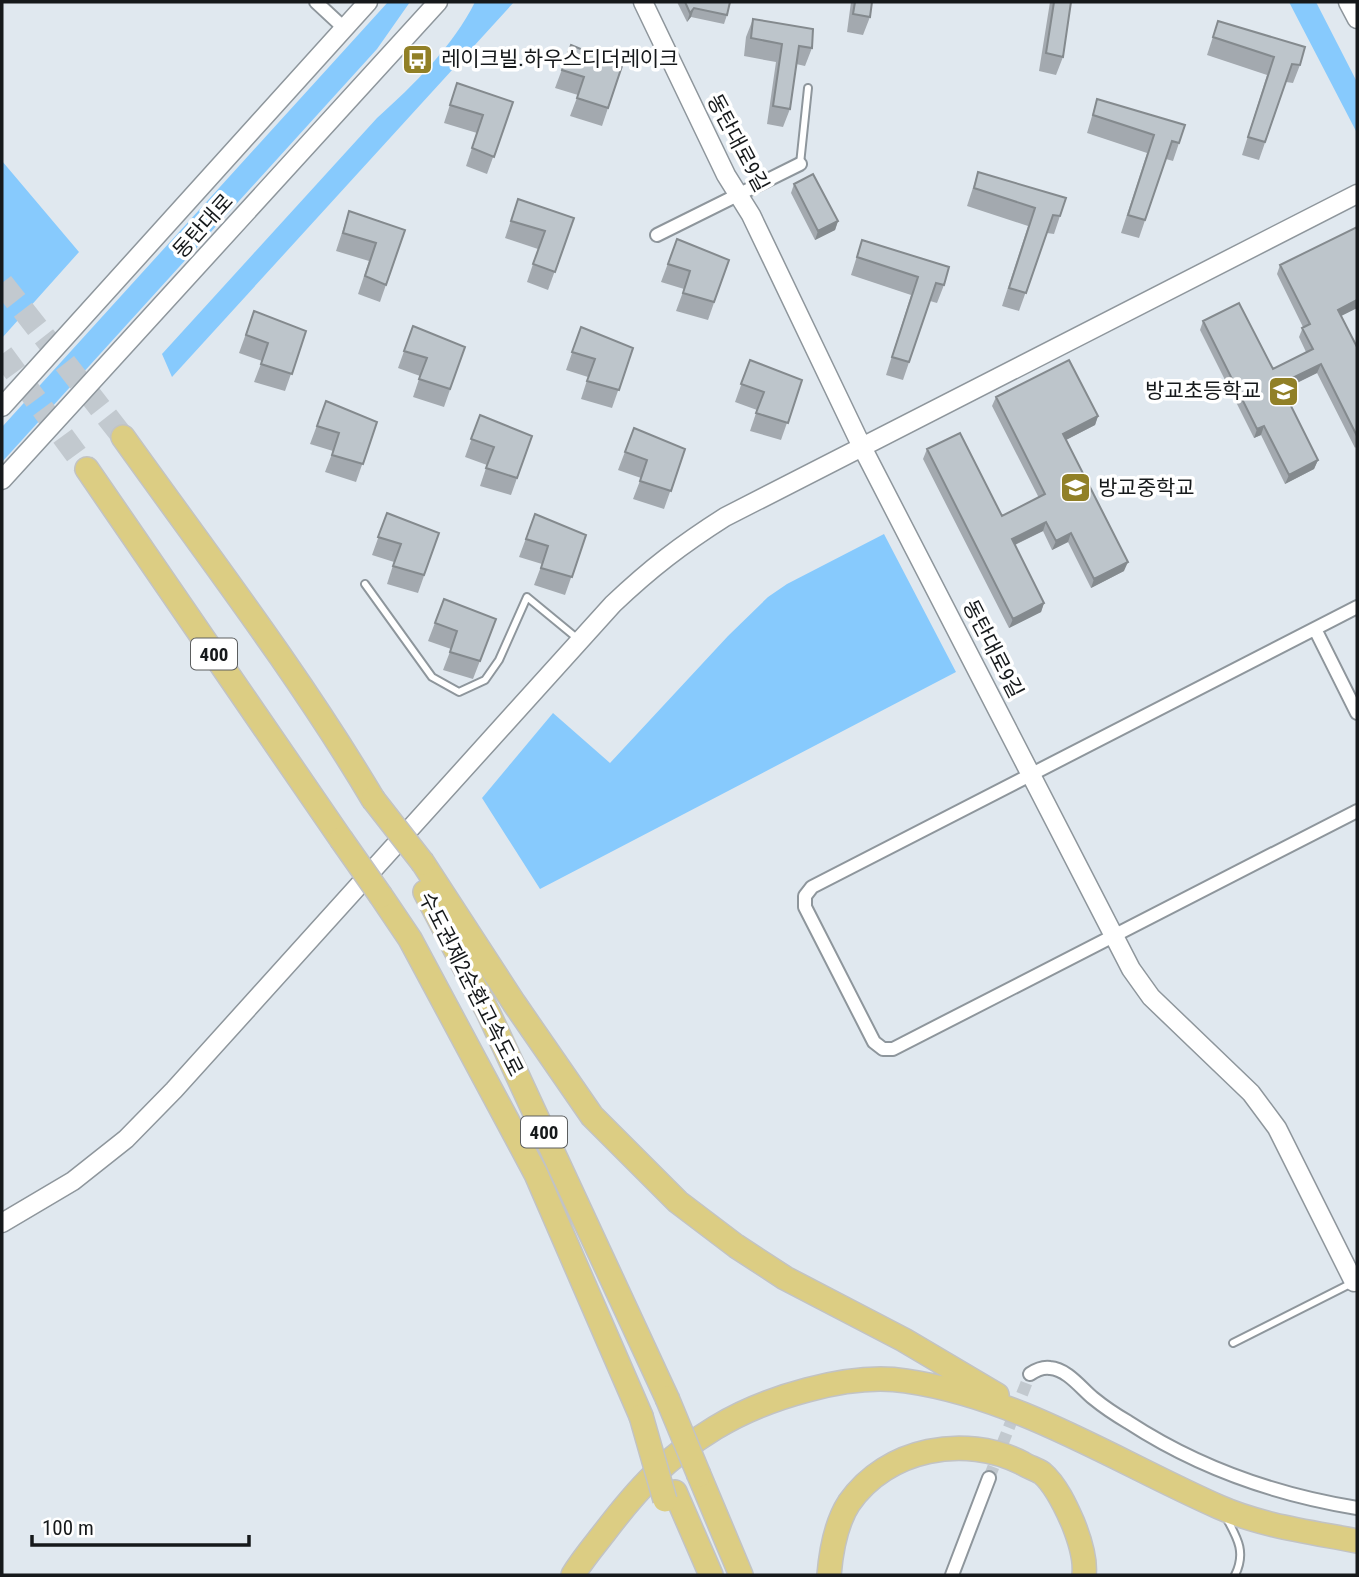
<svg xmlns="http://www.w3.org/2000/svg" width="1359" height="1577" font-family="'Roboto Condensed','Noto Sans KR',sans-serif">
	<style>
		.green { fill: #87cafd }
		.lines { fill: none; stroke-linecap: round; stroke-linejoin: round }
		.street-tunnel { stroke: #c2c9cf; stroke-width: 12; stroke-dasharray: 12 6; stroke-linecap: butt }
		.highway-tunnel { stroke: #c2c9cf; stroke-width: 23; stroke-dasharray: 23 11; stroke-linecap: butt }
		.lane-casing { stroke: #8e969c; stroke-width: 10 }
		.street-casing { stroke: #8e969c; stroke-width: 16 }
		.secondary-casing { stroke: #8e969c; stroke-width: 21 }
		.highway-casing { stroke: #c2c3c4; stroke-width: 26 }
		.lane { stroke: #fff; stroke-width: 6 }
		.street { stroke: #fff; stroke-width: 12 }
		.secondary { stroke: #fff; stroke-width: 18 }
		.highway { stroke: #dccd83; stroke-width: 23 }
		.highway-bridge-casing { stroke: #c2c3c4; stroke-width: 26; stroke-linecap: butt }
		.highway-bridge { stroke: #dccd83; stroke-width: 23 }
		.wall { fill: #a3a9af }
		.shaded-wall { fill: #848a8e }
		.building { fill: #bdc5cb; stroke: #848a8e; stroke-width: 2 }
		.labels { text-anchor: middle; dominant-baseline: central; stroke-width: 7; stroke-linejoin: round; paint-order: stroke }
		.shield { fill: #fff; stroke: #5c5e5f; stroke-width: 2 }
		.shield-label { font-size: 19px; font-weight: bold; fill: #16191b }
		.poi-label { font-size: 21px; fill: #16191b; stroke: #fff; text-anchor: start }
		.street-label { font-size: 21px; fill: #16191b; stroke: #fff }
	</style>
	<rect width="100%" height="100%" fill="#e0e8ef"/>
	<path class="green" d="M388,2H410L377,49L2,462V427Z
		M475,2H514L172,377L162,354L377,118C414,85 453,46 475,2Z
		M1289,2H1316L1357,82V133Z
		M2,161L79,252L2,338Z
		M884,534L956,672L540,889L482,798L553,713L610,763L728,636L768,597L787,584Z"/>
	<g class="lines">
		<path class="street-tunnel" d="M989,1478L1030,1374"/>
		<path class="highway-tunnel" d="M2,283L123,437
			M2,354L87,469"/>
		<defs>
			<path id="lane" d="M800,164L808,88
				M365,584L432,677L459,692L485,680L499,660L527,597L578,639
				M1233,1343L1352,1283
				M1227,1519C1238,1539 1246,1553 1235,1575"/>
			<path id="street" d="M316,2L344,28
				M657,235L800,164
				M1357,607L812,887L805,896V907L874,1042L883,1049H893L1357,811
				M1315,629L1357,713
				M1030,1374C1036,1370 1043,1367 1050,1368C1067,1369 1081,1388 1093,1398C1104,1407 1116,1415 1128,1422C1197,1467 1277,1495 1357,1508
				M952,1575L989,1478"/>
			<path id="secondary" d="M643,2L726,175L751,215L862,447L1131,969L1151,997L1251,1093L1277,1128L1354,1282
				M1348,2L1357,19
				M2,407L368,2
				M2,480L438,2
				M2,1223L73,1181L126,1139L174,1090L613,604C651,568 681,545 725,517L1357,194"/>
			<path id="highway" d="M123,437C208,556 298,673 373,799
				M87,469L341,839
				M423,863L514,1003L592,1116L678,1202L736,1246L785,1278L904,1340L997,1395
				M425,892L488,1012L667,1398
				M381,896L410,939L536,1174L641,1416
				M699,1475L741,1575
				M675,1492L711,1575
				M573,1575C582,1560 594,1546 604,1533C639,1487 666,1458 715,1428C764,1398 849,1372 906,1381C1018,1397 1117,1462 1219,1507C1262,1526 1311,1532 1357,1541
				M829,1575C831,1552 836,1523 849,1503C887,1448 965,1434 1022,1463C1028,1467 1036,1469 1042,1473C1056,1485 1066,1507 1073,1523C1079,1538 1086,1559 1084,1575"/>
		</defs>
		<use href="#lane" class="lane-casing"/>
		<use href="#street" class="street-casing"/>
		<use href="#secondary" class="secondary-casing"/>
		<use href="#highway" class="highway-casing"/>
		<use href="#lane" class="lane"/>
		<use href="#street" class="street"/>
		<use href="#secondary" class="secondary"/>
		<use href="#highway" class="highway"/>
		<defs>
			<path id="highway-bridge" d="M373,799L423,863
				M341,839L381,896
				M667,1398L699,1475
				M641,1416L665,1500"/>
		</defs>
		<use href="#highway-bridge" class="highway-bridge-casing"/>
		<use href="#highway-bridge" class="highway-bridge"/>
	</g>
	<path class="wall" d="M677,2H730L727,15L724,24L691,17L687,22Z
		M851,2H872L870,17L863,35L847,32Z
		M1050,2H1071L1063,57L1056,75L1039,71Z
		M753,19L812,48L805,66L796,64L790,109L783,127L767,124L776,62L744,56L746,37Z
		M1218,21L1300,65L1293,83L1286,82L1259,160L1242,155L1267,75L1207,55Z
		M571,45L622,66L602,126L570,116L578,95L555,88Z
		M457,83L513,102L487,174L466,166L477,133L444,123Z
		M1097,99L1179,143L1173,161L1166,159L1139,238L1121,233L1147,153L1087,133Z
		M978,172L1060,216L1054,234L1047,233L1019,311L1002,306L1028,226L967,206Z
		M794,184L838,221L835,230L815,240L791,193Z
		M518,199L574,218L548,290L527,282L538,249L505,238Z
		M349,211L405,230L380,302L358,294L369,261L336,251Z
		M677,239L729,260L708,320L676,311L684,289L661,282Z
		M862,240L944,285L937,303L930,301L903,380L886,375L911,295L851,275Z
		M1280,265L1357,308L1341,316L1357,347V446L1355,448L1317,373L1283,390L1318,460L1314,469L1285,484L1261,435L1254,438L1200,330L1203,321L1273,369L1306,352L1299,337L1303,327L1277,274Z
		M254,311L306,331L285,391L254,382L262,361L239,353Z
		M413,326L465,347L444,407L413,397L420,376L398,368Z
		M581,327L633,348L612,408L581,399L588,377L566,370Z
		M750,360L802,380L781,440L750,431L757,410L735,402Z
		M996,397L1098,416L1095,425L1066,440L1124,571L1091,588L1068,542L1052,550L1043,531L1015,545L1044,603L1041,612L1009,628L923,459L927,449L1002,516L1039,498L992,406Z
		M326,401L377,422L356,482L325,472L333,451L310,444Z
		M480,415L532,436L511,495L480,486L487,465L465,457Z
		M634,428L685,449L664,509L633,499L641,478L618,470Z
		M387,513L439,533L418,593L387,584L394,562L372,555Z
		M535,514L586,535L565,595L534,585L542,564L519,557Z
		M444,599L496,619L473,679L443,670L451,649L428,641Z"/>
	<path class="shaded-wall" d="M694,8L691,17L687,22L690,13Z
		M838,221L835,230L815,240L818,231Z
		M1357,300V308L1335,319L1338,310Z
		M1321,364L1317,373L1276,393L1280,384Z
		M1098,416L1095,425L1060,443L1063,434Z
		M1264,426L1261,435L1254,438L1257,429Z
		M1318,460L1314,469L1285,484L1289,475Z
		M1046,522L1043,531L1008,548L1012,539Z
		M1071,533L1068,542L1052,550L1056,541Z
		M1128,562L1124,571L1091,588L1094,579Z
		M1044,603L1041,612L1009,628L1013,619Z"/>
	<path class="building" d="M685,2H730L727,15L694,8L690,13Z
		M855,2H872L870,17L853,14Z
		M1054,2H1071L1063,57L1046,53Z
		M753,19L813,29L812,48L799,46L790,109L773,106L782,44L751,38Z
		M1218,21L1305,47L1300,65L1292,64L1265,142L1248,137L1274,57L1213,37Z
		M571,45L622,66L608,108L577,98L584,77L562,70Z
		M457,83L513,102L494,157L472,148L483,115L450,105Z
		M1097,99L1185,125L1179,143L1172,141L1145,220L1128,215L1154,135L1093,115Z
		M978,172L1066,198L1060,216L1053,215L1026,293L1009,288L1035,208L974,188Z
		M813,174L838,221L818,231L794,184Z
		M518,199L574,218L555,272L533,264L545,231L511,221Z
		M349,211L405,230L386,285L365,276L376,243L343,233Z
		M1357,227V300L1338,310L1357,347V436L1321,364L1280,384L1318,460L1289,475L1264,426L1257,429L1203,321L1239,303L1273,369L1313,349L1302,328L1310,324L1280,265Z
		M677,239L729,260L714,302L683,293L690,271L668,264Z
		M862,240L949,267L944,285L936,283L909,362L892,357L918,277L857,257Z
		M254,311L306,331L292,374L261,364L268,343L246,335Z
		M413,326L465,347L450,389L419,379L427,358L404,351Z
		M581,327L633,348L619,390L587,381L595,359L572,352Z
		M750,360L802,380L788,423L756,413L764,392L741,384Z
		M1069,360L1098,416L1063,434L1128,562L1094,579L1071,533L1056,541L1046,522L1012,539L1044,603L1013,619L927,449L960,433L1002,516L1045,494L996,397Z
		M326,401L377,422L363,464L332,455L339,433L317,426Z
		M480,415L532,436L517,478L486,468L494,447L471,439Z
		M634,428L685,449L671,491L640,481L647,460L625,452Z
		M387,513L439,533L424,575L393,566L401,544L378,537Z
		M535,514L586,535L572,577L541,568L548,546L526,539Z
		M444,599L496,619L480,661L450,652L457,631L435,623Z"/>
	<defs>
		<symbol id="bus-square" viewBox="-11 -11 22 22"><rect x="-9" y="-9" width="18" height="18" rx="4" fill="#918027" stroke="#fff"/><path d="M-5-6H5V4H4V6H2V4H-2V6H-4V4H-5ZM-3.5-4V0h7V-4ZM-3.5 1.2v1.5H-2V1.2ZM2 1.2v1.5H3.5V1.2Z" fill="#fff"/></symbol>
		<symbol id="school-square" viewBox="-11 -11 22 22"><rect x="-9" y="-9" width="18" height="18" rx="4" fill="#918027" stroke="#fff"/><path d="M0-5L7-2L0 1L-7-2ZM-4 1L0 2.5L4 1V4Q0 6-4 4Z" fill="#fff"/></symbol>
	</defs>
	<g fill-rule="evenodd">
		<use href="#bus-square" x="400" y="42" width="35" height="35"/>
		<use href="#school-square" x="1266" y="374" width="35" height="35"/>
		<use href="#school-square" x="1058" y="470" width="35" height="35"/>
	</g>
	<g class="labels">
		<g class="shield">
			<rect x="191" y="638.5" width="46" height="31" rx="5"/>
			<rect x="521" y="1116.5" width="46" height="31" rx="5"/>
		</g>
		<g class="shield-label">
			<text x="214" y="654">400</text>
			<text x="544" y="1132">400</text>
		</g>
		<g class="poi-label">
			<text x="441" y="59">레이크빌.하우스디더레이크</text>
			<text x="1261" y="391" text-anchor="end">방교초등학교</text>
			<text x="1098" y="488">방교중학교</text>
		</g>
		<g class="street-label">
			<text transform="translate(738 143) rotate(62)">동탄대로9길</text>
			<text transform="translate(203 226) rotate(-48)">동탄대로</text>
			<text transform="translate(993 649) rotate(63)">동탄대로9길</text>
			<text transform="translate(471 984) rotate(63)">수도권제2순환고속도로</text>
		</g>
	</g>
	<rect width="1359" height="1577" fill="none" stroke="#16191b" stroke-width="7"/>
	<path d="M32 1535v10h217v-10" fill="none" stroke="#16191b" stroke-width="3.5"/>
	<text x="42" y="1535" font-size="21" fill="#16191b" stroke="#ffffff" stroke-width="5" paint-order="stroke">100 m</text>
</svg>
